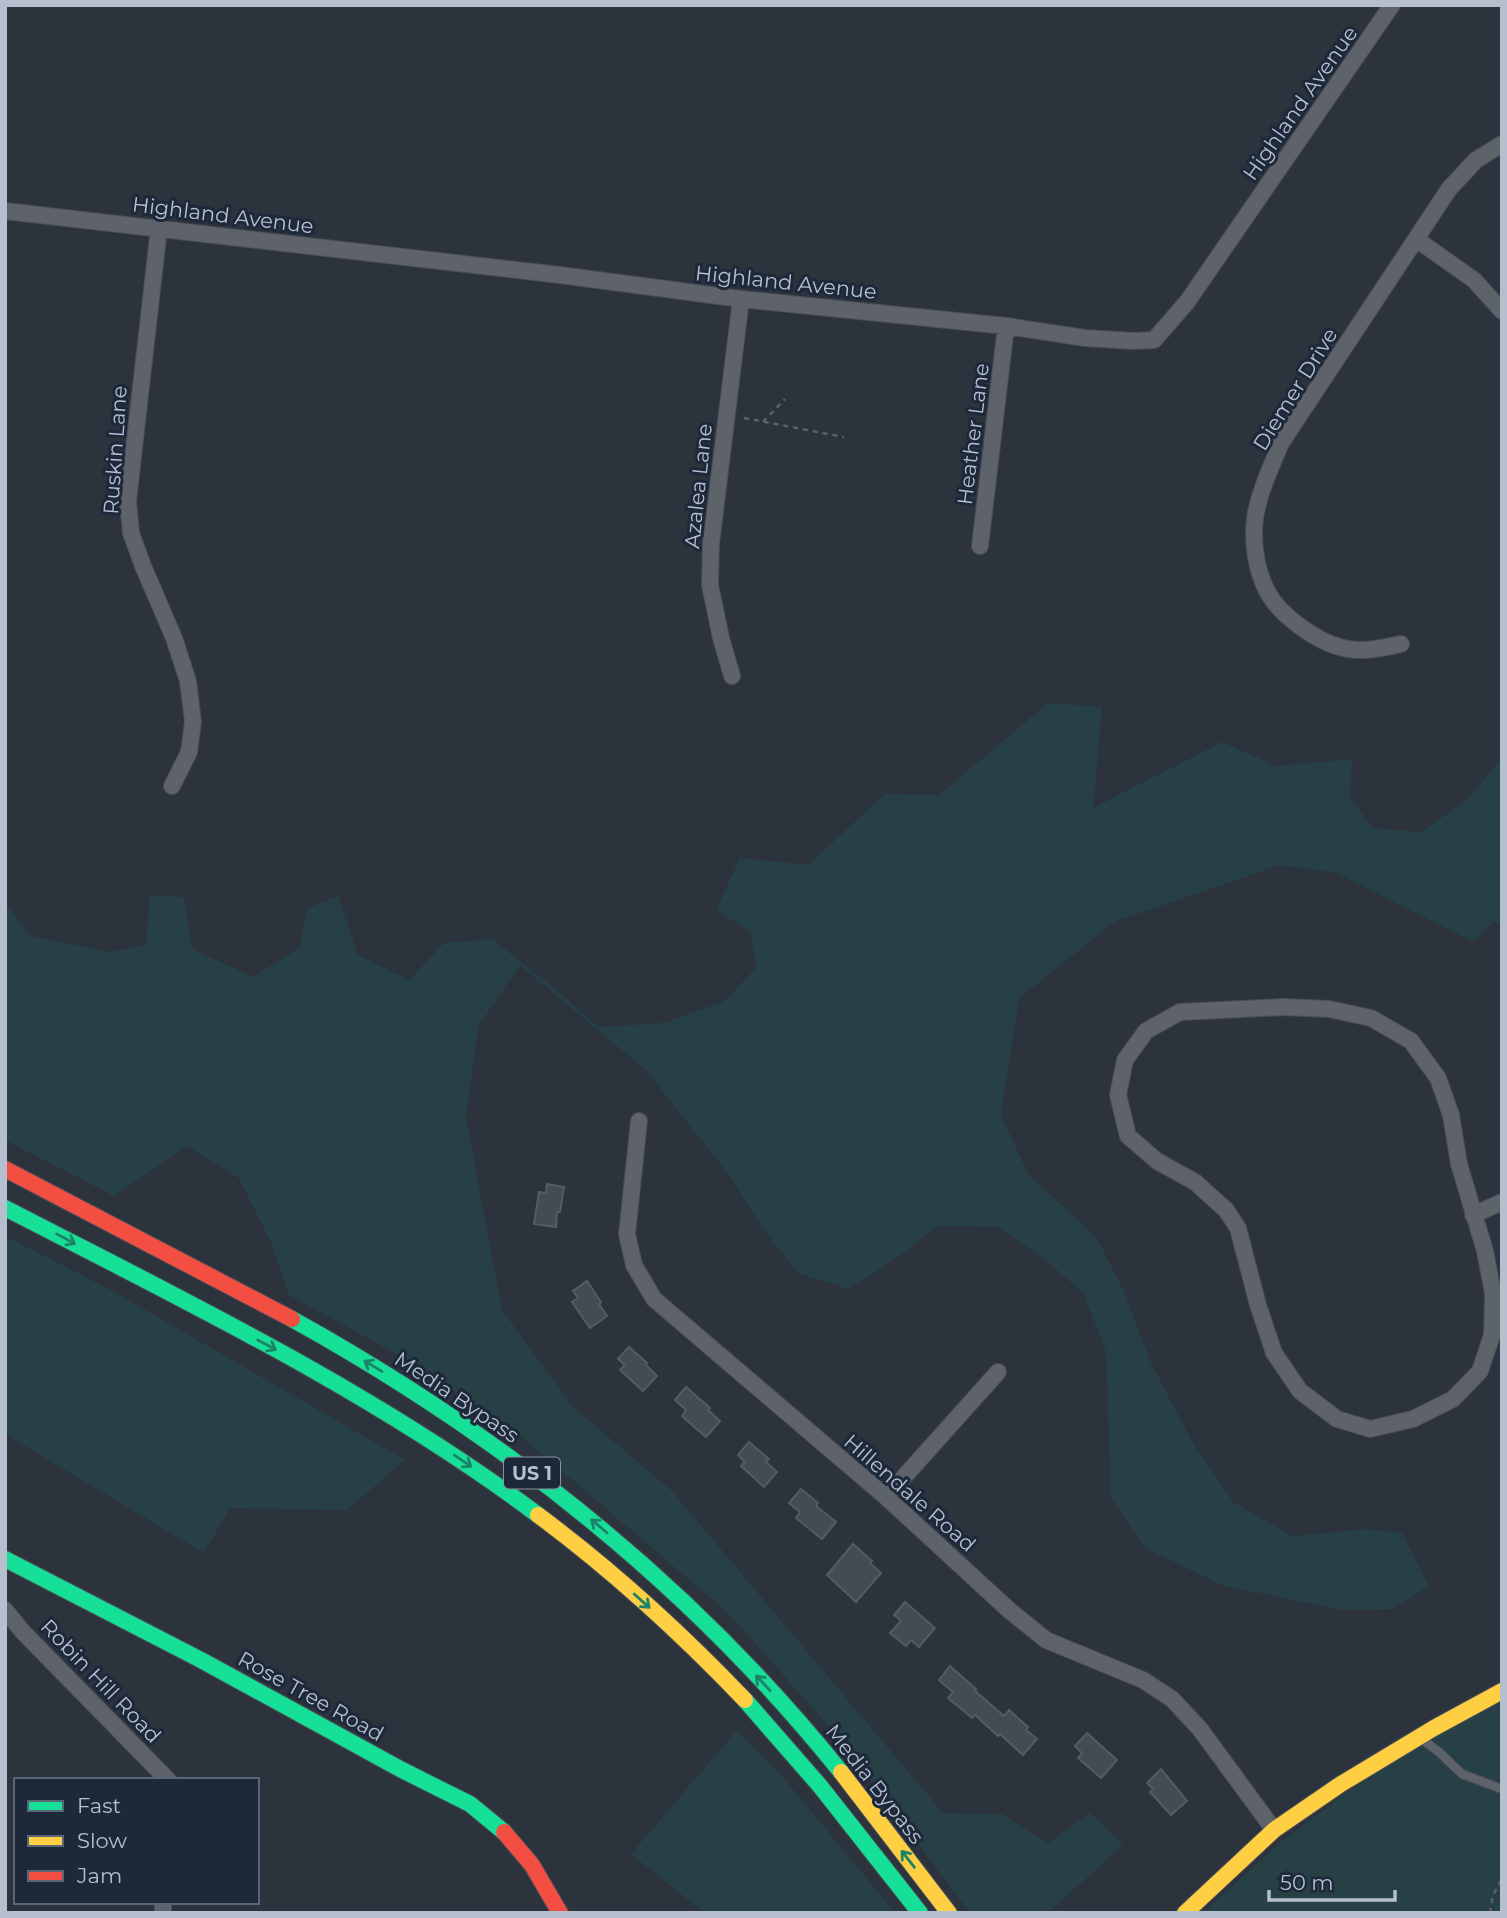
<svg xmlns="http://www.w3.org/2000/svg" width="1507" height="1918" font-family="Montserrat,sans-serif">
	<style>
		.green { fill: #274045 }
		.building { fill: #454b54; stroke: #545b65; stroke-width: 2 }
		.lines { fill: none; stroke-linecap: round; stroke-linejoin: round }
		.lane-casing { stroke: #494e55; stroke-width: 10 }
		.street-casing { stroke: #494e55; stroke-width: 18 }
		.fast-casing { stroke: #494e55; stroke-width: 18 }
		.slow-casing { stroke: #494e55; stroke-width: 18 }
		.jam-casing { stroke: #494e55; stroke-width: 18 }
		.path { stroke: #5a6168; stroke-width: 2.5; stroke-dasharray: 5 5; stroke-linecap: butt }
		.lane { stroke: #5d626b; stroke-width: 8 }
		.street { stroke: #5d626b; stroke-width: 16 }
		.fast { stroke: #16e098; stroke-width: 16 }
		.slow { stroke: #ffcf43; stroke-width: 16 }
		.jam { stroke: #f24e42; stroke-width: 16 }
		.oneway { stroke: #1a8469 }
		.labels { text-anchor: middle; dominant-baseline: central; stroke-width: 6; stroke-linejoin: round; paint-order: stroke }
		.shield { fill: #1d293a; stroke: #8892a2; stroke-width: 2 }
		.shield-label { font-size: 19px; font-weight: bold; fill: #b6bfce }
		.street-label { font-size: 21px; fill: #b6bfce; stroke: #1d293a }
	</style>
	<rect width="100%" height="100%" fill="#2c333d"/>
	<path class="green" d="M1048,703L1102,707L1093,808L1222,742L1276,766L1352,759L1350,797L1372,828L1421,832L1467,800L1502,757V925L1494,921L1474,942L1337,873L1280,865L1114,922L1019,998L1001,1115L1028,1174L1096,1237L1123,1289L1151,1363L1195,1447L1234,1503L1292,1536L1367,1529L1402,1533L1429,1586L1392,1609L1344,1610L1224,1586L1145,1548L1111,1497L1106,1352L1084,1294L1047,1261L998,1227L938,1226L898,1257L848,1289L798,1273L762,1227L729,1175L646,1070L520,965L478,1027L466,1117L502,1310L573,1407L672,1491L943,1813L1002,1814L1048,1843L1090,1813L1123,1845L1048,1913H970L833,1731L727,1612L522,1437L411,1362L289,1295L270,1240L239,1178L187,1146L114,1196L5,1140V902L30,936L110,952L146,945L150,895L184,897L192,949L253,977L299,948L308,908L338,896L358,955L409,980L444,943L492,939L549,984L599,1027L663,1023L723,1002L756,968L751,932L716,910L740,858L809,865L884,794L939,795Z
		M5,1236L111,1290L405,1460L347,1510L230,1508L204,1553L5,1434Z
		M1502,1699V1913H1202L1281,1842L1373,1773Z
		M737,1730L787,1782L895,1913H705L631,1854Z"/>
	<path class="building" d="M547,1184L564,1187L560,1212H557L556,1227L534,1224L539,1192L546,1193Z
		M587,1281L601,1302L599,1304L607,1316L590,1328L572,1302L578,1298L573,1291Z
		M629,1347L647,1363L646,1365L657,1376L643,1391L620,1370L625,1365L618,1359Z
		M686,1387L710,1408L708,1410L720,1421L706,1437L682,1416L686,1410L675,1400Z
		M749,1442L769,1459L766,1462L777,1472L764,1487L741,1466L745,1462L738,1455Z
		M801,1489L818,1503L816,1506L836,1522L822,1539L796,1518L800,1512L789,1503Z
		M853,1544L872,1561L870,1563L881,1573L856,1602L827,1575Z
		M905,1602L935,1628L919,1647L911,1640L906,1646L890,1633L901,1621L894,1615Z
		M950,1666L976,1689L974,1690L1004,1716L1009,1710L1028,1727L1026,1730L1037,1739L1023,1755L1000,1734L998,1736L975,1715L972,1718L948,1698L953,1692L939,1680Z
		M1087,1733L1117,1760L1101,1778L1078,1758L1082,1753L1075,1746Z
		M1161,1769L1187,1801L1171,1815L1150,1792L1153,1789L1147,1783Z"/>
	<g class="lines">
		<defs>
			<path id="lane" d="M1423,1740L1439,1752L1462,1774L1502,1789"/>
			<path id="street" d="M5,211L560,275L741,299L1006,326L1085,338L1134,341L1154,340L1187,302L1392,5
				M159,228L128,501L131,533L143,566L174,638L188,681L193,722L189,752L172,786
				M1416,239L1474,280L1502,311
				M980,546L1006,326
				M1401,644C1381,648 1362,653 1343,648C1317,642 1279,615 1267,591C1256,570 1252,542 1255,518C1259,492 1271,467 1281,443L1449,189L1476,160L1502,144
				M732,676L721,638L710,585L711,544L741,299
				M1284,1007L1329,1009L1371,1018L1411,1041L1438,1078L1451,1115L1459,1164L1485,1251L1493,1293L1492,1335L1480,1371L1453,1399L1413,1419L1370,1429L1337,1419L1300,1391L1274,1353L1258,1305L1238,1228L1226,1210L1195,1182L1157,1161L1128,1136L1118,1095L1125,1060L1146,1031L1180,1012Z
				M639,1121L627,1234L634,1265L654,1299L886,1497L1009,1610L1046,1640L1143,1680L1172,1699L1200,1729L1274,1830
				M1473,1215L1502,1202
				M886,1497L998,1372
				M5,1610L23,1632L168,1780
				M163,1913V1902"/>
			<path id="fast" d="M5,1208C187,1302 374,1392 538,1515
				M292,1319C501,1435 691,1585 841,1772
				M5,1559L201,1660L402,1770L470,1804L504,1832
				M745,1700L820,1786L920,1913"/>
			<path id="slow" d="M538,1515C612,1570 681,1633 745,1700
				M841,1772L949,1913
				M1185,1913L1274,1830L1341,1784L1434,1728L1502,1691"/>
			<path id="jam" d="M5,1169L292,1319
				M504,1832L532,1865L560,1913"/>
		</defs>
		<use href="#lane" class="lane-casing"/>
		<use href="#street" class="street-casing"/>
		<use href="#fast" class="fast-casing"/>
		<use href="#slow" class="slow-casing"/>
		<use href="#jam" class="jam-casing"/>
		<path class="path" d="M744,418L844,437
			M763,422L785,399
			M1490,1913L1493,1895L1502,1879"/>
		<use href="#lane" class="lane"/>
		<use href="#street" class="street"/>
		<use href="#fast" class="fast"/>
		<use href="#slow" class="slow"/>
		<use href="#jam" class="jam"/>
	</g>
	<defs><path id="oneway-shaft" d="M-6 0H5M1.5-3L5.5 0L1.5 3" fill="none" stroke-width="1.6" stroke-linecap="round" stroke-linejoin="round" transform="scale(1.75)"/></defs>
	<g class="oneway">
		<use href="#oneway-shaft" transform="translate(66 1239) rotate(28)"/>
		<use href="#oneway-shaft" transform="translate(267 1345) rotate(28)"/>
		<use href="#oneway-shaft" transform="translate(373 1366) rotate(-149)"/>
		<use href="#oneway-shaft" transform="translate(463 1461) rotate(34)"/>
		<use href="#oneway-shaft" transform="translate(599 1526) rotate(-140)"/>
		<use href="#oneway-shaft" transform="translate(642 1601) rotate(42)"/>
		<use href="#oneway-shaft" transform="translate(763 1683) rotate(-133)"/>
		<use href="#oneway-shaft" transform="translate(908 1859) rotate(-128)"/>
	</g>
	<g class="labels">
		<rect class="shield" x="504" y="1457.5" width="56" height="31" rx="5"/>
		<g class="shield-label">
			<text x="532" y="1473">US 1</text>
		</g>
		<g class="street-label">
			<text transform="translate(1300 103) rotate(-55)">Highland Avenue</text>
			<text transform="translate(223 215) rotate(7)">Highland Avenue</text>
			<text transform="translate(786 282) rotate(6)">Highland Avenue</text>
			<text transform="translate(1295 389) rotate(-58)">Diemer Drive</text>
			<text transform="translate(973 434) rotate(-83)">Heather Lane</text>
			<text transform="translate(115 450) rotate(-86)">Ruskin Lane</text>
			<text transform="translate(698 486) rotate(-84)">Azalea Lane</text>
			<text transform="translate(457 1397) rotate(34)">Media Bypass</text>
			<text transform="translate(910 1493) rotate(41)">Hillendale Road</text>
			<text transform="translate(101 1681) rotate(46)">Robin Hill Road</text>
			<text transform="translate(311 1696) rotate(29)">Rose Tree Road</text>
			<text transform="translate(875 1784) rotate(52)">Media Bypass</text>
		</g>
	</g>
	<rect width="1507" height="1918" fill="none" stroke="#b6bfce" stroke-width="14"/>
	<rect x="14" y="1778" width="245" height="126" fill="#1d293a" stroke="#5a6575" stroke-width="2"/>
	<rect x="28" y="1801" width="35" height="10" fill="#16e098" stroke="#5a6575" stroke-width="2"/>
	<text x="77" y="1813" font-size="21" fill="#b6bfce">Fast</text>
	<rect x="28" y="1836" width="35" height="10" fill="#ffcf43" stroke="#5a6575" stroke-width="2"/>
	<text x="77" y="1848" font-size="21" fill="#b6bfce">Slow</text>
	<rect x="28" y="1871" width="35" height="10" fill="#f24e42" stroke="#5a6575" stroke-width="2"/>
	<text x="77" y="1883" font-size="21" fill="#b6bfce">Jam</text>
	<path d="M1269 1890v10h126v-10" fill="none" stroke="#b6bfce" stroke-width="3.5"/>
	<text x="1280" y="1890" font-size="21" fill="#b6bfce" stroke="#1d293a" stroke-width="5" paint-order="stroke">50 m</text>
</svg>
